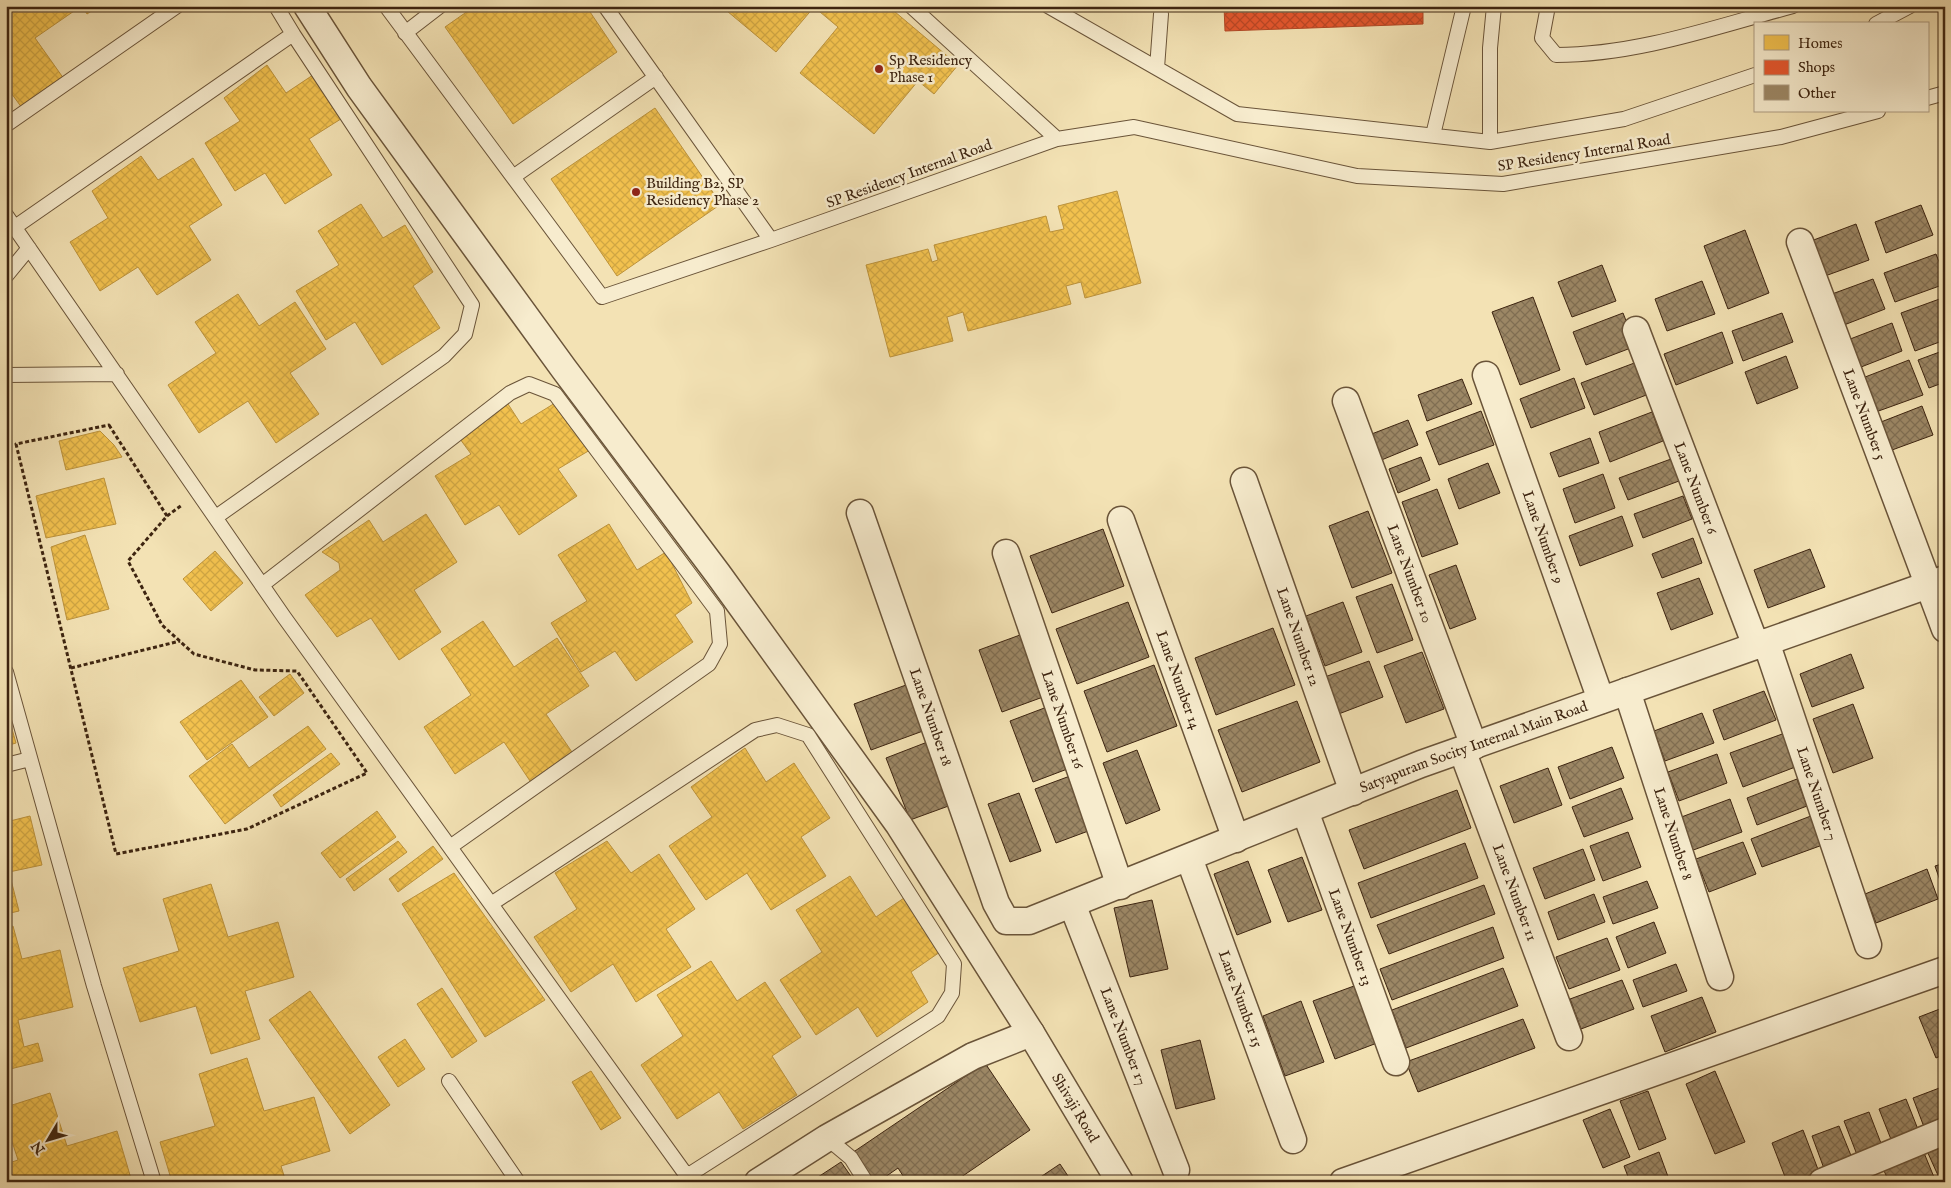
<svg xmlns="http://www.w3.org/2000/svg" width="1951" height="1188" font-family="'IM FELL English',serif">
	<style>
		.homes { fill: url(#homes-cross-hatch); stroke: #bc923b }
		.shops { fill: url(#shops-cross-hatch); stroke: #b24825 }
		.building { fill: url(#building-cross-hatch); stroke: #3d2410 }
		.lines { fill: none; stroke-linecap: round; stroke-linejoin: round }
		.service-casing { stroke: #6a5439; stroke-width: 16 }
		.minor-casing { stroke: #6a5439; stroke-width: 29 }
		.path { stroke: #3d2410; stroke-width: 3; stroke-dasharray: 4 2.5; stroke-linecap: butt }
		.service { stroke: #f7ecce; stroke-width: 14 }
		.minor { stroke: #f7ecce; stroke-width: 26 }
		.poi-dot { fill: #8f2418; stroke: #f7ecce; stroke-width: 2 }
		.labels { text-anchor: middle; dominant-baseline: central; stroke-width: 5; stroke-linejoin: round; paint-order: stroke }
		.poi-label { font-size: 15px; fill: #3d2410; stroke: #f7ecce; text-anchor: start }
		.street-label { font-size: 15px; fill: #3d2410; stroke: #f7ecce }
	</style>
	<defs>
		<pattern id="homes-cross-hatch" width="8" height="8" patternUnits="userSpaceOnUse" patternTransform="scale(1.25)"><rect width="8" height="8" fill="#f2c14e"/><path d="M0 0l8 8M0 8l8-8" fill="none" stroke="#d0a643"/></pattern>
		<pattern id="shops-cross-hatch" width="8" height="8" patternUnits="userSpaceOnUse" patternTransform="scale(1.25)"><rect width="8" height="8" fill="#e4572e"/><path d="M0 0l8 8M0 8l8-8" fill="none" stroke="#ba4826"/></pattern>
		<pattern id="building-cross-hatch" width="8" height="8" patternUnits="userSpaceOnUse" patternTransform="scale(1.25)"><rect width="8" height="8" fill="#9c8765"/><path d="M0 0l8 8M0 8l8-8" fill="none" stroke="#806e52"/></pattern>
	</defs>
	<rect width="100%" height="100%" fill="#f3e2b4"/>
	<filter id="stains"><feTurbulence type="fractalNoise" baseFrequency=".004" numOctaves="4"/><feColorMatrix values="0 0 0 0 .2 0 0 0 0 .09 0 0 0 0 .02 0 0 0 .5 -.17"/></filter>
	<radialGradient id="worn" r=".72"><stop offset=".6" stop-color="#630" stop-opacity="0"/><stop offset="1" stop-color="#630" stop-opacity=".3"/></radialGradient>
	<path class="homes" d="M6,6H75L77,9L35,38L64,79L22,108L6,86Z
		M82,6H99L87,14Z
		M475,6H586L617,52L513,124L445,27Z
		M721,6H888L958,65L934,94L918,81L874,134L800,73L838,27L814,7L776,52Z
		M267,65L286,93L313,75L344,117L309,139L332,175L285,204L265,173L235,191L205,143L240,121L224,98Z
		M655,108L721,204L617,276L551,179Z
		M141,156L158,180L193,158L222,205L189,226L211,260L157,295L138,267L100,291L70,242L108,218L92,191Z
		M1117,191L1141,283L1085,298L1081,282L1066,286L1071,304L968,331L963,312L947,317L953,341L890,357L866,265L928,249L932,262L938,260L934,245L1046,216L1050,232L1064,229L1058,206Z
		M361,204L383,238L405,225L433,272L413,286L440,328L382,365L355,322L326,340L296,291L339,265L318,231Z
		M238,294L259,326L295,302L326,349L290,373L319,414L276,443L248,401L199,433L168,385L216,353L195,322Z
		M555,403L590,450L558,469L577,496L519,535L499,505L465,525L435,476L471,454L460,439L508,404L521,424Z
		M100,431L114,445L122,457L66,470L59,441Z
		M104,478L116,524L46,538L36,496Z
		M426,514L457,562L414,590L441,632L399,660L371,618L337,637L305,595L340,570L339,563L322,552L369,520L383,542Z
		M609,524L637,570L666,552L692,603L675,615L693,642L636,681L615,651L581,672L551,623L587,601L558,555Z
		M85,535L109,609L67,620L51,547Z
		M215,551L243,583L211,611L183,579Z
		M483,621L514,667L557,638L589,686L546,714L574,755L532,784L504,742L455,774L424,727L471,695L441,649Z
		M290,674L304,693L274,716L259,697Z
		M241,680L268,717L207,760L180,722Z
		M6,708L16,743L6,746Z
		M308,726L326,749L225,824L189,776L232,744L249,768Z
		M745,748L766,782L794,763L830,818L801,837L826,876L771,910L747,873L706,900L669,846L712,817L691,787Z
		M331,753L340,764L281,807L273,795Z
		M377,811L396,837L340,878L321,853Z
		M30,816L42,865L9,872L19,911L6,914V822Z
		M398,841L407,852L354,891L346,879Z
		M607,841L631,873L659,854L695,909L666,929L691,967L636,1002L613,964L571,992L534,937L577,909L555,873Z
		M433,846L443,859L398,892L389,879Z
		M454,873L545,1000L485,1037L402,904Z
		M850,876L876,917L904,898L940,952L911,972L928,1002L877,1037L858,1007L816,1035L780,980L822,952L796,910Z
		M211,884L228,937L278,922L294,977L245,991L260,1039L211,1054L196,1006L140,1022L123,968L179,951L163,899Z
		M13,926L22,959L60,950L73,1007L18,1020L24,1047L38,1043L43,1061L6,1070V928Z
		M711,961L737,1001L765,982L801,1037L772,1056L797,1095L743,1129L719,1092L677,1119L641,1065L683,1036L657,995Z
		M442,988L477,1041L452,1058L417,1004Z
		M310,991L390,1105L350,1134L269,1020Z
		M405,1039L425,1069L398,1087L378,1057Z
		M247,1058L264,1111L314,1097L330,1151L281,1166L286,1182H172L160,1142L215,1126L199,1074Z
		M591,1071L621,1118L601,1130L572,1082Z
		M50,1093L67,1146L117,1131L132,1182H6V1164L18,1160L6,1123V1107Z"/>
	<path class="shops" d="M1224,6H1423V24L1225,31Z"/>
	<path class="building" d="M1921,205L1933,235L1886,253L1875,222Z
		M1856,224L1869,260L1825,276L1811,241Z
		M1745,230L1769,293L1728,309L1704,246Z
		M1936,254L1945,277V284L1895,302L1884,273Z
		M1602,265L1616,301L1572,317L1558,282Z
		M1873,279L1885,309L1844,325L1832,294Z
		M1702,281L1715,314L1667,331L1655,299Z
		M1533,297L1560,370L1520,385L1492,312Z
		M1945,297V340L1915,351L1901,313Z
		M1623,313L1636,346L1586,365L1573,332Z
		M1782,313L1793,342L1743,361L1732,331Z
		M1892,323L1902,351L1856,369L1845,341Z
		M1722,332L1733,363L1676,385L1664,354Z
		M1945,350V382L1929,388L1918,360Z
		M1786,356L1798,388L1757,404L1745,372Z
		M1909,360L1923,395L1873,413L1860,379Z
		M1637,362L1649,394L1594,415L1581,383Z
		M1574,378L1585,408L1531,428L1520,399Z
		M1462,379L1472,404L1427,421L1418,395Z
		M1922,406L1933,435L1892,450L1881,422Z
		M1481,411L1494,445L1439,465L1426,432Z
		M1652,412L1663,441L1610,462L1599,432Z
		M1408,420L1418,445L1379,461L1369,435Z
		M1590,438L1599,463L1559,477L1550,453Z
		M1421,457L1430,480L1398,493L1389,469Z
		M1671,459L1679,481L1628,500L1619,478Z
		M1488,463L1500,493L1459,509L1448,479Z
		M1603,474L1615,508L1575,523L1563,489Z
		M1437,489L1458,544L1422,557L1402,502Z
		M1683,496L1692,519L1643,538L1634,514Z
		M1368,511L1392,573L1352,588L1329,526Z
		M1622,516L1633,546L1580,566L1569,536Z
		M1103,529L1124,586L1052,613L1030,556Z
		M1693,538L1702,563L1662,578L1652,554Z
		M1810,549L1825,587L1768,608L1754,570Z
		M1456,565L1476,619L1450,629L1429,575Z
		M1699,578L1713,614L1671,630L1657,593Z
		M1392,584L1413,640L1377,653L1356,597Z
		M1128,602L1149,657L1077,684L1056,629Z
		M1343,602L1362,652L1325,666L1306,616Z
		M1273,628L1295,685L1216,715L1195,658Z
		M1020,635L1043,697L1002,712L979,650Z
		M1422,652L1444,709L1406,723L1384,666Z
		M1851,654L1864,688L1812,707L1800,674Z
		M1369,661L1383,697L1336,715L1322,678Z
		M1154,665L1177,726L1107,752L1084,691Z
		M906,685L923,731L871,750L854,704Z
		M1764,691L1776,720L1724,740L1713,710Z
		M1297,701L1320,762L1242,792L1218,730Z
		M1853,704L1873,758L1833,773L1813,719Z
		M1047,707L1070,768L1033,782L1010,721Z
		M1702,713L1714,743L1665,761L1654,731Z
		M1785,733L1798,766L1743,787L1730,753Z
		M930,741L954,804L910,820L886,758Z
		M1612,747L1624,778L1570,799L1558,767Z
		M1137,750L1160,810L1126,824L1103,763Z
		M1717,754L1727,783L1679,801L1668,772Z
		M1548,768L1562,805L1514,823L1500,786Z
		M1070,776L1091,830L1056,843L1035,789Z
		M1797,779L1807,806L1757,825L1747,798Z
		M1621,788L1633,819L1584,837L1572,807Z
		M1457,790L1471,828L1364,869L1349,830Z
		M1019,793L1041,851L1010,862L988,804Z
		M1730,799L1742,832L1688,852L1676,819Z
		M1816,814L1828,843L1762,867L1751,839Z
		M1628,832L1641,867L1603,881L1590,846Z
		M1743,842L1756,874L1709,892L1696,859Z
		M1465,843L1478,878L1371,918L1358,883Z
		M1583,849L1595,880L1545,899L1533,868Z
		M1302,857L1322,910L1288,922L1268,870Z
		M1248,861L1271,922L1237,935L1214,874Z
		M1945,863V895L1935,866Z
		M1927,869L1938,899L1876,923L1865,894Z
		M1647,881L1658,908L1613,924L1603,897Z
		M1484,885L1495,914L1389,954L1377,925Z
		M1594,894L1605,922L1558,940L1548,912Z
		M1152,900L1168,969L1130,977L1114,908Z
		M1654,922L1666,953L1628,968L1616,937Z
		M1493,927L1504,958L1392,1000L1380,969Z
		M1607,938L1620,970L1569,989L1556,957Z
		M1676,964L1687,991L1643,1007L1633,980Z
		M1503,968L1518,1006L1406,1048L1392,1010Z
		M1622,980L1634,1009L1581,1029L1570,999Z
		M1354,986L1377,1043L1335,1059L1313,1001Z
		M1702,997L1716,1032L1665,1052L1651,1016Z
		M1301,1001L1324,1062L1285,1076L1263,1016Z
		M1945,1007V1054L1936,1058L1919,1017Z
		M1523,1019L1535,1048L1418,1092L1406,1062Z
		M1200,1040L1215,1099L1176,1109L1161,1050Z
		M985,1063L1030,1130L954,1182H907L898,1168L878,1182H871L852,1153Z
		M1715,1071L1745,1142L1715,1154L1686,1084Z
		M1942,1087L1945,1095V1119L1924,1127L1913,1098Z
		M1648,1091L1666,1139L1639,1150L1620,1101Z
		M1906,1099L1921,1137L1894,1147L1879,1109Z
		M1610,1109L1630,1157L1603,1168L1583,1120Z
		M1869,1112L1884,1151L1859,1160L1844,1121Z
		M1839,1126L1854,1163L1826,1174L1812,1136Z
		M1803,1130L1819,1172L1793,1182H1787L1772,1143Z
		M1945,1143V1182H1941L1927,1151Z
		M1922,1148L1936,1182H1889L1881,1164Z
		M1659,1152L1670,1182H1630L1624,1166Z
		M841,1162L855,1182H816L815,1179Z
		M1060,1164L1072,1182H1033Z"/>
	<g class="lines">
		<defs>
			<path id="service" d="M276,6L293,34
				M386,6L602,297L771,240L1057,139L1134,127L1357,176L1503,184L1781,137L1878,111
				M605,6L771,240
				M911,6L1057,139
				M1048,6L1237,114L1490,142L1624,119L1755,75
				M1548,6L1542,38L1556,55C1637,55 1715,27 1793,6
				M1876,24L1910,6
				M405,33L440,6
				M1157,68L1161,14
				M1927,98L1945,93
				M6,125L177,6
				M1433,135L1464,6
				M1490,142V48L1494,6
				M513,177L656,77
				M6,215L284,617L687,1176L938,1016L952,993L954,964L808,735L777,725L755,730L491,904
				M15,227L293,34L472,305L465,334L444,356L216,517
				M6,276L29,248
				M6,375L117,374
				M262,585L510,393L529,384L555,394L717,611L720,644L709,664L450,847
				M6,672L94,986L154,1182
				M6,765L30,759
				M449,1081L518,1182
				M827,1138L851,1158L866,1182"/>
			<g id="minor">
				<path id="s1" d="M307,6L359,87L564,369L718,574L899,825L1031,1033L1120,1182"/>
				<path id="s2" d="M1800,242L1945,629"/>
				<path id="s3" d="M1636,330L1756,646"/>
				<path id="s4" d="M1486,375L1601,700"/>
				<path id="s5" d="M1346,401L1474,746"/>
				<path id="s6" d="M1244,481L1353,792"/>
				<path id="s7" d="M860,513L996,903L1006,921H1029L1421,764L1945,579"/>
				<path id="s8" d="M1121,520L1236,839"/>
				<path id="s9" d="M1006,553L1120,886"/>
				<path id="s10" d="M1766,642L1868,945"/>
				<path id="s11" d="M1627,691L1720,977"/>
				<path id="s12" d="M1462,750L1569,1037"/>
				<path id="s13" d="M1305,811L1396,1062"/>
				<path id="s14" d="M1189,858L1293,1140"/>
				<path id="s15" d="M1072,904L1176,1170"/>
				<path d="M758,1182L827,1138L973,1056L1031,1033"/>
				<path d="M1343,1182L1945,970"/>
				<path d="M1822,1182L1945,1131"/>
			</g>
		</defs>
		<use href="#service" class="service-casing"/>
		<use href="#minor" class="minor-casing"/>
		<path class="path" d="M109,425L167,516L128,561L162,625L194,654L255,670L297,671L367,773L247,829L116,854L16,444Z
			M167,516L182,505
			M71,668L180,641"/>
		<use href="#service" class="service"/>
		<use href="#minor" class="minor"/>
	</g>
	<g class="poi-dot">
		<circle cx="879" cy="69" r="5"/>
		<circle cx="636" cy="192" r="5"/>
	</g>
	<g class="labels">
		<g class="poi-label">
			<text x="889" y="60">Sp Residency<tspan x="889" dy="17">Phase 1</tspan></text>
			<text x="646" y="183">Building B2, SP<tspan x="646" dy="17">Residency Phase 2</tspan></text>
		</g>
		<g class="street-label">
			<text transform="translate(1584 153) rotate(-9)">SP Residency Internal Road</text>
			<text transform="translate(909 174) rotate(-20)">SP Residency Internal Road</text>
			<text stroke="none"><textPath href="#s2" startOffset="184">Lane Number 5</textPath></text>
			<text stroke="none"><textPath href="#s3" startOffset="169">Lane Number 6</textPath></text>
			<text stroke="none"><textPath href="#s4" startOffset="172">Lane Number 9</textPath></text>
			<text stroke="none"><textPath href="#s5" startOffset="184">Lane Number 10</textPath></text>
			<text stroke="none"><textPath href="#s6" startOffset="165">Lane Number 12</textPath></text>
			<text stroke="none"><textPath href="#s8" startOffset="170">Lane Number 14</textPath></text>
			<text stroke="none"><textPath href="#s7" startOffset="216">Lane Number 18</textPath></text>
			<text stroke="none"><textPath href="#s9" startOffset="176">Lane Number 16</textPath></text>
			<text stroke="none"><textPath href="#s7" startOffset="934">Satyapuram Socity Internal Main Road</textPath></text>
			<text stroke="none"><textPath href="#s10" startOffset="160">Lane Number 7</textPath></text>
			<text stroke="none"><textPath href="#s11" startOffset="150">Lane Number 8</textPath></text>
			<text stroke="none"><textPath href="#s12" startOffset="152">Lane Number 11</textPath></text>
			<text stroke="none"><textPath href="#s13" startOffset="134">Lane Number 13</textPath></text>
			<text stroke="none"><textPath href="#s14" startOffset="150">Lane Number 15</textPath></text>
			<text stroke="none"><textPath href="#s15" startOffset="142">Lane Number 17</textPath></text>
			<text stroke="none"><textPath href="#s1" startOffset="1344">Shivaji Road</textPath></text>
		</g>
	</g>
	<rect width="1951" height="1188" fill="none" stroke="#f3e2b4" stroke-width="25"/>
	<rect x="8" y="8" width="1936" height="1173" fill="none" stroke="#3d2410" stroke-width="2.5"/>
	<rect x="12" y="12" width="1926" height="1163" fill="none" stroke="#3d2410"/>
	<rect x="1754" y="22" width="175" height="90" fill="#f7ecce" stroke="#ad9c82"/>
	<rect x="1764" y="35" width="25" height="15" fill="#f2c14e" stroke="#ad9c82"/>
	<text x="1798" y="48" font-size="15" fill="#3d2410">Homes</text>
	<rect x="1764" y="60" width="25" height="15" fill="#e4572e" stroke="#ad9c82"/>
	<text x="1798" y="72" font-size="15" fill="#3d2410">Shops</text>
	<rect x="1764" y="85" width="25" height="15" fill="#9c8765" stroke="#ad9c82"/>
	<text x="1798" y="98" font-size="15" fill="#3d2410">Other</text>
	<g transform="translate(48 1140) rotate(232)" stroke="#f7ecce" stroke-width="4" paint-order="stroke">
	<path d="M0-4L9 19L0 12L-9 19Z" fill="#3d2410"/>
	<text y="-8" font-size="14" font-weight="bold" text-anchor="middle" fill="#3d2410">N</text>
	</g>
	<rect width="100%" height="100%" filter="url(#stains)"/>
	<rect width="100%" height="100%" fill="url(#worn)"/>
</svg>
